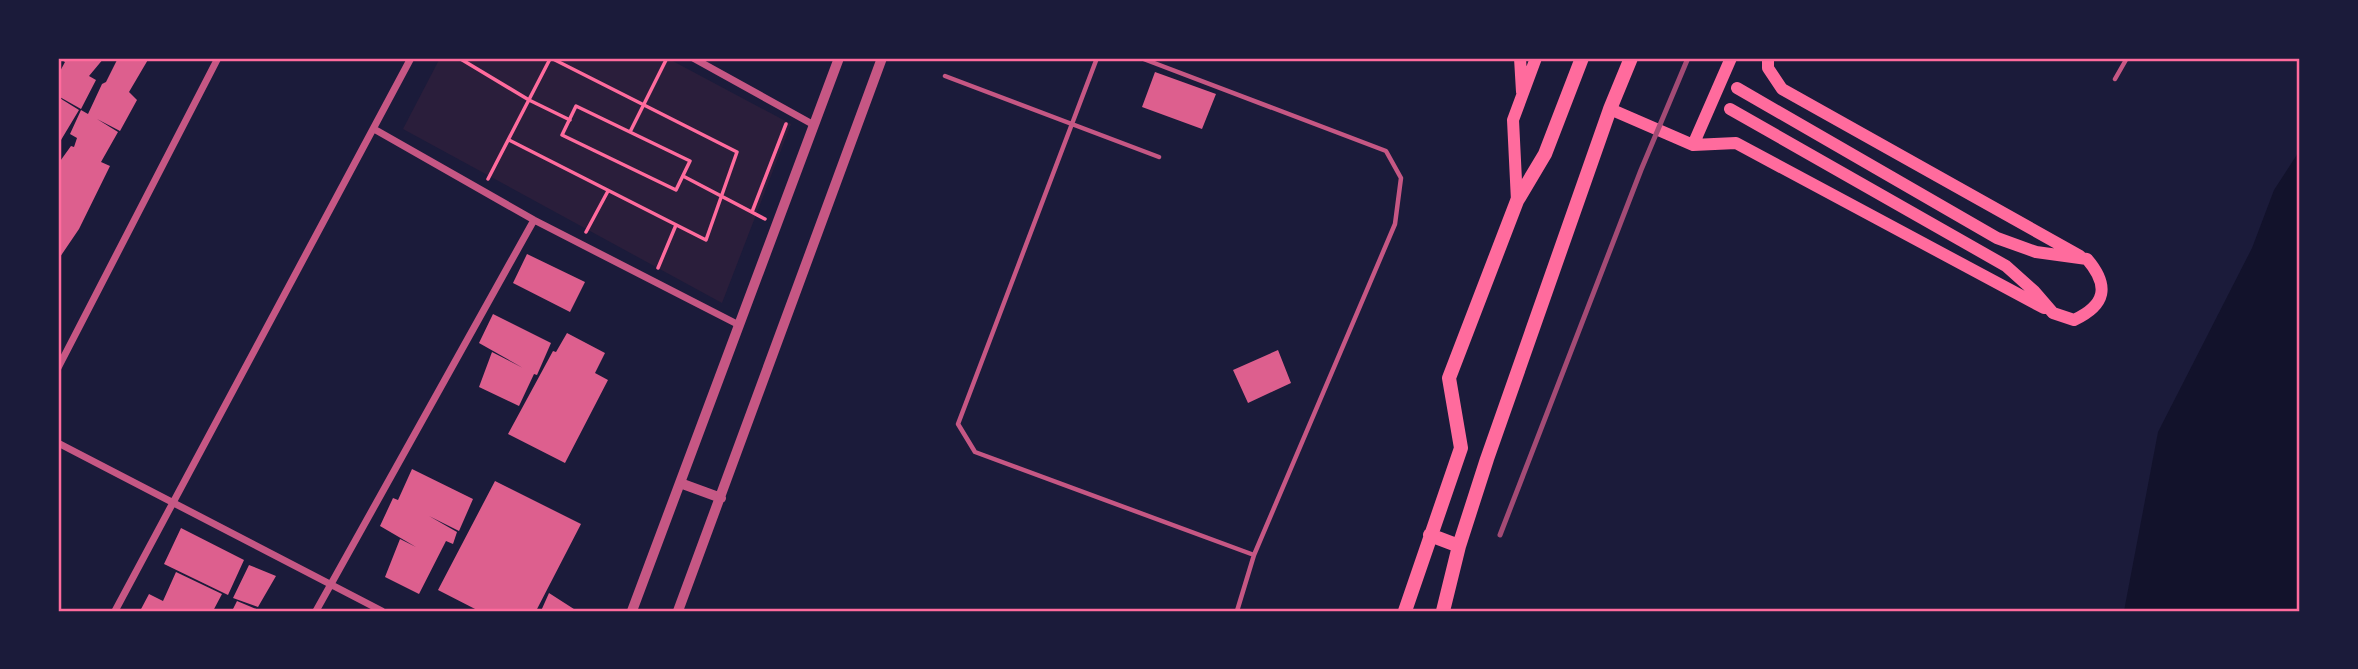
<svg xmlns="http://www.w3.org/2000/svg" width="2358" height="669" font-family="Cabin,sans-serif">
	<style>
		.green { fill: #2a1e3b }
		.water { fill: #12122b }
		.building { fill: #dd5f8e }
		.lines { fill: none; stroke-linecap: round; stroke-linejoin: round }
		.path { stroke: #ff6b9d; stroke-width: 3.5 }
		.service { stroke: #c65784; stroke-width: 4.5 }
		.minor { stroke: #c65784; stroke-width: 7 }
		.tertiary { stroke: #c65784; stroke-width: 10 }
		.secondary { stroke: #ff6b9d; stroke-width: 12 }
		.trunk { stroke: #ff6b9d; stroke-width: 14 }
		.rail { stroke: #a44b75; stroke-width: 5 }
		.neatline { fill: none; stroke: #ff6b9d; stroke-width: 2.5 }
	</style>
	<rect width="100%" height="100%" fill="#1b1b3a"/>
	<path class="green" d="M440,58H667L791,124L722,303L403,129Z"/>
	<path class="water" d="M2300,150V611H2124L2158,432L2252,248L2274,190Z"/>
	<path class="building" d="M58,58H104L89,76L96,80L81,109L58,96V75L65,62Z
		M118,58H149L129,92L137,100L120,131L97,119L118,132L101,162L110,166L79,229L60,257L58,256V164L71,146L74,147L77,138L70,134L81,110L88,114L102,84L106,82Z
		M1155,72L1216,94L1202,129L1142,107Z
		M58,97L79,110L61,140L58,138Z
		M527,254L585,282L570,312L513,283Z
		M493,314L551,343L537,375L534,374L519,406L479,387L492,352L523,368L479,343Z
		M567,333L605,353L595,373L608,380L565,463L508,434L553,351L556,352Z
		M1278,350L1291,383L1248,403L1233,370Z
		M412,469L473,499L459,531L429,516L457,532L453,544L446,541L419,594L385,577L400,539L416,547L380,526L393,498L398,500Z
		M495,481L581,524L536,611H479L438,590Z
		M181,528L244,560L228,595L164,564Z
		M249,565L276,576L258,607L233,598Z
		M176,572L222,594L213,611H140L149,594L163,601Z
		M549,593L577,611H541Z
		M237,601L261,611H232Z"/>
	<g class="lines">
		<path class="path" d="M459,58L529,100L570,120
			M576,106L690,161L676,190L562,135Z
			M630,132L667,58
			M509,140L706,240L737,152L551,58
			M683,176L765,219
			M488,179L550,59
			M752,212L786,124
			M586,232L608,191
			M658,268L676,225"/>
		<path class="service" d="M1097,58L958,424L975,452L1254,555
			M1141,58L1386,151L1401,178L1395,224L1254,555L1237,611
			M945,76L1159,157
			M2115,79L2127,58"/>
		<path class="minor" d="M693,58L814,125
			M374,129L534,220L739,325
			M58,368L218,58
			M58,443L382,611
			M115,611L411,58
			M316,611L534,220"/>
		<path class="tertiary" d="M680,483L721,498
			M632,611L839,58
			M678,611L882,58"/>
		<path class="secondary" d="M1520,58L1522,92
			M1768,58V68L1782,89L2080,256
			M1610,109L1693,145L1736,143L2044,308
			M1730,109L2006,266L2034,291L2053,313L2074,320C2106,305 2110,286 2087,259L2036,252L1997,238L1737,88
			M1693,145L1731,58
			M1517,201L1513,120L1536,58"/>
		<path class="trunk" d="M1430,535L1459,546
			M1405,611L1461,448L1449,378L1517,201L1545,154L1582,58
			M1443,611L1459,546L1487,459L1610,109L1631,58"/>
		<path class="rail" d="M1500,535L1641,170L1688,58"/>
	</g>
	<rect width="2358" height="669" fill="none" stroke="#1b1b3a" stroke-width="119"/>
	<rect x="60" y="60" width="2238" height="550" class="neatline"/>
</svg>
